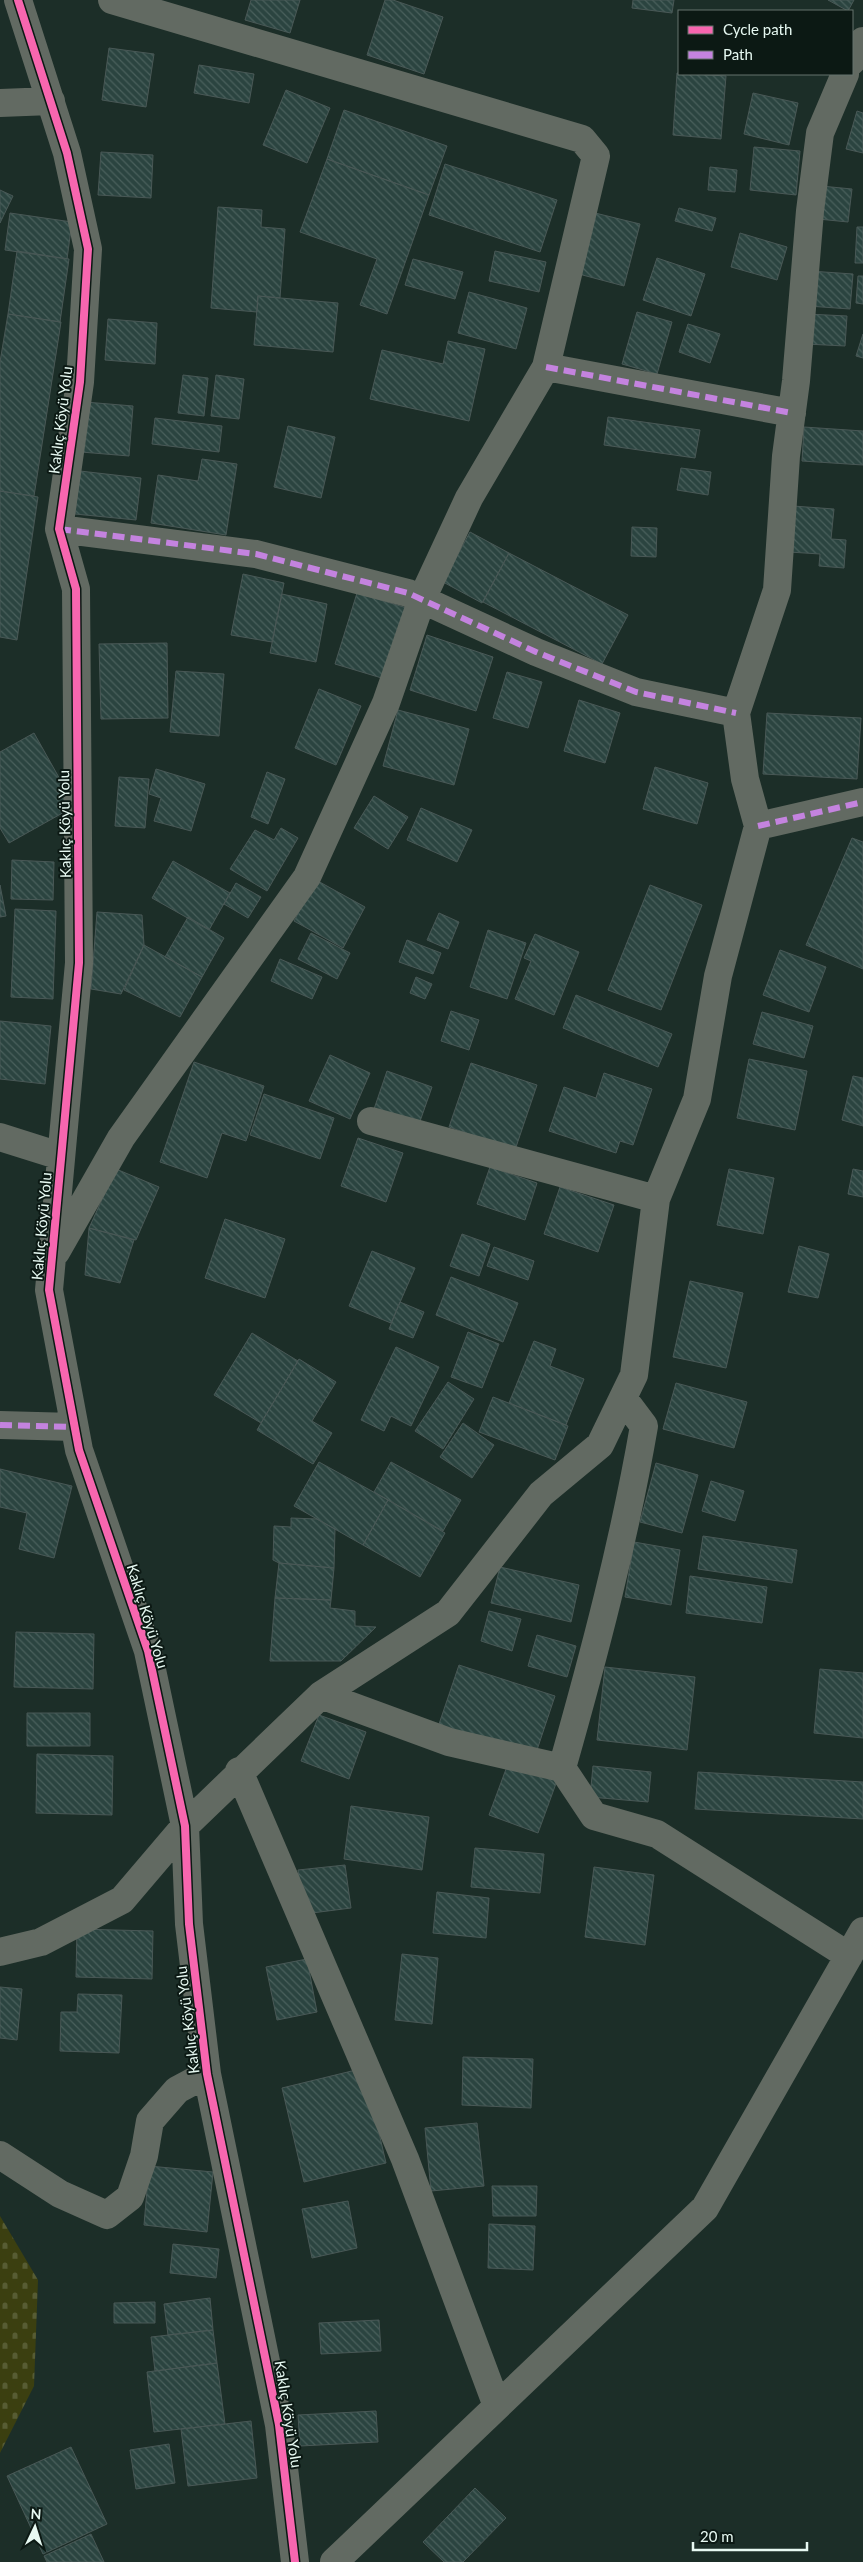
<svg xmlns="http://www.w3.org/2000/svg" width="863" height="2562" font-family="Lato,sans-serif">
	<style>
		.cemetery { fill: url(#cemetery-stones) }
		.building { fill: url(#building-back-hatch); stroke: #495856 }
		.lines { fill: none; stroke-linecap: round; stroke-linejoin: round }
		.minor { stroke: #626a62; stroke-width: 28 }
		.quiet { stroke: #c483df; stroke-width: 6; stroke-dasharray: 12 6; stroke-linecap: butt }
		.cycleway-casing { stroke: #0c1914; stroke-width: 11 }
		.cycleway { stroke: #f766af; stroke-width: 8 }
		.labels { text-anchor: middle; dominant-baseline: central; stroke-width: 4; stroke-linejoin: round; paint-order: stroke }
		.street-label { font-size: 15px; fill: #e7f9f2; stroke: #0c1914 }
	</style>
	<defs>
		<pattern id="cemetery-stones" width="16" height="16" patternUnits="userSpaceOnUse" patternTransform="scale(1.25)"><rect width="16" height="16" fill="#3b3f10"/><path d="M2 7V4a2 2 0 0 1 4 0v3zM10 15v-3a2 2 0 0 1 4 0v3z" fill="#575c33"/></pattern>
		<pattern id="building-back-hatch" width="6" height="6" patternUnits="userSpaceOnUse" patternTransform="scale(1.25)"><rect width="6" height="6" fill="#2b4440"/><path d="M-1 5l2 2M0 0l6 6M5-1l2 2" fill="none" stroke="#4a605c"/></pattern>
	</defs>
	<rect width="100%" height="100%" fill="#1c2e28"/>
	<path class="cemetery" d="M0,2216L38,2280L34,2386L0,2453Z"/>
	<path class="building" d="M251,0H300L290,33L245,20Z
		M385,0H393L443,17L424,74L367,55Z
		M633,0H674L672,13L632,8Z
		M828,0H854L848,11Z
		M109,48L154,54L146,107L102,100Z
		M199,65L254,74L249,103L194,93Z
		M677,73L726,76L721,139L673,135Z
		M286,90L330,108L307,163L263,145Z
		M753,93L798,103L789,145L744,134Z
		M344,110L447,146L429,195L327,159Z
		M857,111L863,113V153L846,149Z
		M754,147L800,151L796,195L750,190Z
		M101,152L153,155L151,198L98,195Z
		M327,159L429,195L387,314L360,305L377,259L300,232Z
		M445,164L557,200L540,252L429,215Z
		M710,167L737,170L735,192L708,190Z
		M821,186L852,189L848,222L818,219Z
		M0,190L13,196L0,223Z
		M218,207L262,210L261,227L285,229L280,298L258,296L257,312L211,308Z
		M679,208L716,218L712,231L675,221Z
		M591,212L640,224L624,286L575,273Z
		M10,213L72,222L67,259L5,250Z
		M857,227H863V263H855Z
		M740,233L787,247L777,280L731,267Z
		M17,251L69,259L60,322L8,314Z
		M495,251L546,262L539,292L489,281Z
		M657,258L705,274L691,316L643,300Z
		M413,259L463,272L455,299L405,285Z
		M810,271L853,274L850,309L808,306Z
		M858,276H863V304L856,303Z
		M469,292L527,308L516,349L458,333Z
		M258,296L338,303L333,352L254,345Z
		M637,312L672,322L657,374L622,364Z
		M8,314L61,322L34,496L0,491V362Z
		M807,314L847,316L845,346L806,344Z
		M108,319L157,323L155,364L105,360Z
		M688,324L720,334L710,363L679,352Z
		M863,334V358L856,356Z
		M448,341L485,349L469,421L370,399L382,350L443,364Z
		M183,375L208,378L204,416L178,413Z
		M216,375L244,379L239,419L211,416Z
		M85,402L133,406L129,456L81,452Z
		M608,417L700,430L695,458L604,445Z
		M155,418L222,426L219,452L152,444Z
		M288,426L335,437L321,498L274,487Z
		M804,427L863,431V465L802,461Z
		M202,459L237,464L226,535L151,523L158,475L198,481Z
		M681,468L711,472L708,495L677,490Z
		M80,471L141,478L136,520L75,514Z
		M0,491L38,497L17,640L0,637Z
		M793,506L834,509L831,539L846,540L844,568L819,566L820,554L789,552Z
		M632,527L657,528L656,557L631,556Z
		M470,532L509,553L482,603L443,582Z
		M509,553L628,615L602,664L483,602Z
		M243,574L284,583L272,642L231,635Z
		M357,593L407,608L385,679L335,664Z
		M282,594L327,604L316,662L270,653Z
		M427,635L493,657L476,711L410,690Z
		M167,643L168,718L101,719L99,644Z
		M176,671L224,674L219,736L170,732Z
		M507,672L542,682L528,728L493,718Z
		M319,689L361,706L336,765L295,748Z
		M579,700L620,713L605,763L564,751Z
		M398,710L469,729L454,785L383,766Z
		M767,713L861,718L857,779L763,774Z
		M34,733L75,806L9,843L0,828V752Z
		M655,767L708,783L697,824L643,809Z
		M156,769L205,784L191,831L154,821L161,798L149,794Z
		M267,772L285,779L268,824L251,817Z
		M119,777L149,779L145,828L115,826Z
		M374,796L408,817L388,849L354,828Z
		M421,808L472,830L457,862L407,840Z
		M281,828L298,838L267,891L230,869L255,830L274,840Z
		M852,838L863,842V969L806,945Z
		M12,860L54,862L53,900L11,899Z
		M173,861L230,893L209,930L152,898Z
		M316,880L365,907L343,948L294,921Z
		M236,883L261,897L248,918L224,904Z
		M0,885L6,916L0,917Z
		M650,885L702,905L661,1010L608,990Z
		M15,909L56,911L53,999L11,997Z
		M97,912L142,915L144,945L121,994L91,989Z
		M439,913L459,922L448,949L427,940Z
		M188,917L224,938L202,977L165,957Z
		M488,930L526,943L507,999L470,987Z
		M311,933L350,953L337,979L298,959Z
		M535,934L579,952L554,1015L515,999L531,961L524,958Z
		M407,940L441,953L433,974L399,962Z
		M144,945L202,977L180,1017L124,990Z
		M780,950L826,967L809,1012L763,995Z
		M280,959L322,977L312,999L271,981Z
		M416,977L432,984L425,999L410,993Z
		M576,995L672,1034L658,1067L563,1028Z
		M451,1011L479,1020L469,1050L441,1041Z
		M762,1012L813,1026L804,1058L753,1044Z
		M0,1021L51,1026L45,1084L0,1079Z
		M330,1055L370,1073L350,1119L309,1101Z
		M749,1059L807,1071L795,1130L737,1118Z
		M194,1062L264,1086L246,1141L222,1133L207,1178L160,1162Z
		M471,1063L537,1085L515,1150L449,1127Z
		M387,1071L432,1087L418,1127L373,1112Z
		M604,1073L652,1089L633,1145L620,1141L616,1153L549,1131L564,1087L596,1098Z
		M853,1076L863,1078V1126L842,1120Z
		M264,1094L334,1118L320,1159L250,1135Z
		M358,1138L403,1153L386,1202L341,1186Z
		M490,1167L537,1183L525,1220L477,1204Z
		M116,1169L159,1187L136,1240L89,1228Z
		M729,1169L774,1178L763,1234L717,1225Z
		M853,1169L863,1171V1197L848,1194Z
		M560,1187L614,1205L598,1252L544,1234Z
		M225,1219L285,1239L265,1298L205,1278Z
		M89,1228L134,1240L120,1283L85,1275Z
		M462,1234L490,1244L479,1276L450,1266Z
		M799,1246L829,1254L818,1298L788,1292Z
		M494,1247L534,1261L528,1280L487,1266Z
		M372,1251L415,1268L391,1323L349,1306Z
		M451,1277L518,1303L503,1342L436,1315Z
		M690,1281L743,1293L726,1368L673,1357Z
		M400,1302L424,1312L413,1338L389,1329Z
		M468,1332L499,1344L482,1388L451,1377Z
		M252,1333L298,1361L261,1423L214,1395Z
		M534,1341L556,1349L550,1366L584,1379L566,1425L509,1403Z
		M396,1347L439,1367L411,1426L391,1416L384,1431L361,1420Z
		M299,1359L336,1382L312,1421L332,1433L313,1464L257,1430Z
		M448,1382L474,1399L443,1449L415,1431Z
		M676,1383L747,1402L734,1448L663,1429Z
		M493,1397L568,1426L555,1460L479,1432Z
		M463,1423L494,1445L472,1478L440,1457Z
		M319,1462L388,1500L363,1545L294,1506Z
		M391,1462L461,1500L443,1531L374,1492Z
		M656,1463L698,1475L682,1533L640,1522Z
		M0,1469L72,1486L54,1558L19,1549L27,1513L0,1507Z
		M711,1481L744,1491L735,1521L702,1511Z
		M388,1500L445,1533L420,1577L363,1545Z
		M291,1518L317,1519L335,1529L334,1568L279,1563L273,1560L274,1526L291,1527Z
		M703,1536L797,1550L792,1583L698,1569Z
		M634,1542L680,1550L671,1605L625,1597Z
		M279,1563L334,1568L331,1600L275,1598Z
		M500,1567L579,1585L571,1622L491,1603Z
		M690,1576L767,1587L762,1623L686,1613Z
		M275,1598L331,1600L330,1608L355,1611V1626L376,1627L341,1661H270Z
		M489,1611L521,1619L512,1651L481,1641Z
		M16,1632L94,1634L93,1689L14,1687Z
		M537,1635L576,1646L567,1677L528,1666Z
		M459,1665L555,1696L534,1759L438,1727Z
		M605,1667L695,1677L687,1750L597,1740Z
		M820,1669L863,1673V1738L814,1733Z
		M27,1713H90V1746H27Z
		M319,1715L366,1732L349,1779L301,1761Z
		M37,1754L113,1756L112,1815L36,1813Z
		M509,1761L558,1778L538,1833L489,1815Z
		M593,1766L651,1772L648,1802L590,1797Z
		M698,1772L863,1782V1819L695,1809Z
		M351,1806L429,1817L422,1870L344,1859Z
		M475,1848L544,1854L540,1893L471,1887Z
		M345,1865L351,1908L304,1914L298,1870Z
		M594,1867L654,1875L645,1945L585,1937Z
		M437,1892L489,1898L486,1938L433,1933Z
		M77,1929L153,1931L152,1979L76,1977Z
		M402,1954L438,1958L432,2024L395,2020Z
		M307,1959L317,2012L277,2020L266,1967Z
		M0,1987L22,1989L17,2040L0,2038Z
		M78,1994L122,1995L119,2053L60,2051L61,2012H77Z
		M463,2057L533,2059L531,2108L462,2105Z
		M364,2068L386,2163L304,2182L282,2088Z
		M477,2123L484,2186L431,2191L425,2128Z
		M149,2166L213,2172L207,2232L144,2225Z
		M492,2186H537L536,2216H493Z
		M348,2201L357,2248L312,2258L302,2209Z
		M489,2224L535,2226L533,2270L488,2268Z
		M173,2244L219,2249L216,2278L170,2273Z
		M210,2298L213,2330L168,2335L164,2304Z
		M155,2302V2323H114V2303Z
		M379,2320L381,2351L321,2354L319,2323Z
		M213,2330L217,2363L155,2371L151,2337Z
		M217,2363L225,2424L154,2432L147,2372Z
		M376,2411L378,2442L300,2446L298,2415Z
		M251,2421L257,2478L188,2486L181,2429Z
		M169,2444L175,2483L136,2489L130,2450Z
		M71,2447L107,2524L43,2554L7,2476Z
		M475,2488L506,2518L463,2562H444L423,2542Z
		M91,2534L104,2562H47L44,2556Z"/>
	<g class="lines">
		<path class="minor" d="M18,0L67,153L88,249L80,382L59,529L76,589L79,963L49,1290L79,1450L148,1651L185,1826L189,1924L207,2074L279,2425L295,2562
			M852,61L863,41
			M0,103L51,101
			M546,367L792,413
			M59,529L256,554L408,593L536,652L636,692L736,713
			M758,826L863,802
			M371,1121L656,1199
			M0,1137L60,1156
			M56,1252L121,1138L307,877L386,703L422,599L469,498L546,367L596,156L582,139L112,0
			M0,1425L74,1427
			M321,1695L449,1742L562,1768L594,1816L657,1834L849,1956
			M562,1768C594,1655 624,1542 644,1426L623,1398
			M239,1771L405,2159L497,2406
			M0,1952L41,1942L122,1900L185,1826L321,1695L448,1613L541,1494L600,1445L634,1375L656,1199L697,1099L718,976L758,826L745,779L736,713L777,590L786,456L796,381L810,211L820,133L845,74
			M0,2155L60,2194L107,2215L130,2197L144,2156L150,2121L177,2090L207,2074
			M334,2562L705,2208L863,1931"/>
		<path class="quiet" d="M546,367L792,413
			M59,529L256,554L408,593L536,652L636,692L736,713
			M758,826L863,802
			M0,1425L74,1427"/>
		<defs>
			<path id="cycleway" d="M18,0L67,153L88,249L80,382L59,529L76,589L79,963L49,1290L79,1450L148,1651L185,1826L189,1924L207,2074L279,2425L295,2562"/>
		</defs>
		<use href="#cycleway" class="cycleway-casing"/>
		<use href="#cycleway" class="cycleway"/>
	</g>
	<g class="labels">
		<g class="street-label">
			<text transform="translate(60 420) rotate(-83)">Kaklıç Köyü Yolu</text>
			<text transform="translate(64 824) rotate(-91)">Kaklıç Köyü Yolu</text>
			<text transform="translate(41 1226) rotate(-85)">Kaklıç Köyü Yolu</text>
			<text transform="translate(148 1616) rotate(73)">Kaklıç Köyü Yolu</text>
			<text transform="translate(187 2020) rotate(-97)">Kaklıç Köyü Yolu</text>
			<text transform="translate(289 2414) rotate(81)">Kaklıç Köyü Yolu</text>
		</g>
	</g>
	<rect x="678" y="10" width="175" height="65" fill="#0c1914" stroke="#64736d"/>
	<rect x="688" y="26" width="25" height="8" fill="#f766af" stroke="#64736d"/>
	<text x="723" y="35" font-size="15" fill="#e7f9f2">Cycle path</text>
	<rect x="688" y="51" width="25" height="8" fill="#c483df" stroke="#64736d"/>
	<text x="723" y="60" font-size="15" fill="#e7f9f2">Path</text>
	<g transform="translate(35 2527) rotate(4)" stroke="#0c1914" stroke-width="4" paint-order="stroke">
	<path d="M0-4L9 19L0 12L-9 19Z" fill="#e7f9f2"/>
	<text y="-8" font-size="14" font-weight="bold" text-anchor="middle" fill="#e7f9f2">N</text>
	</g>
	<path d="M693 2542v8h114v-8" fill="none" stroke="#e7f9f2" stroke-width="2.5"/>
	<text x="700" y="2542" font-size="15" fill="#e7f9f2" stroke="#0c1914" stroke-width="4" paint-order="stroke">20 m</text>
</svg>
